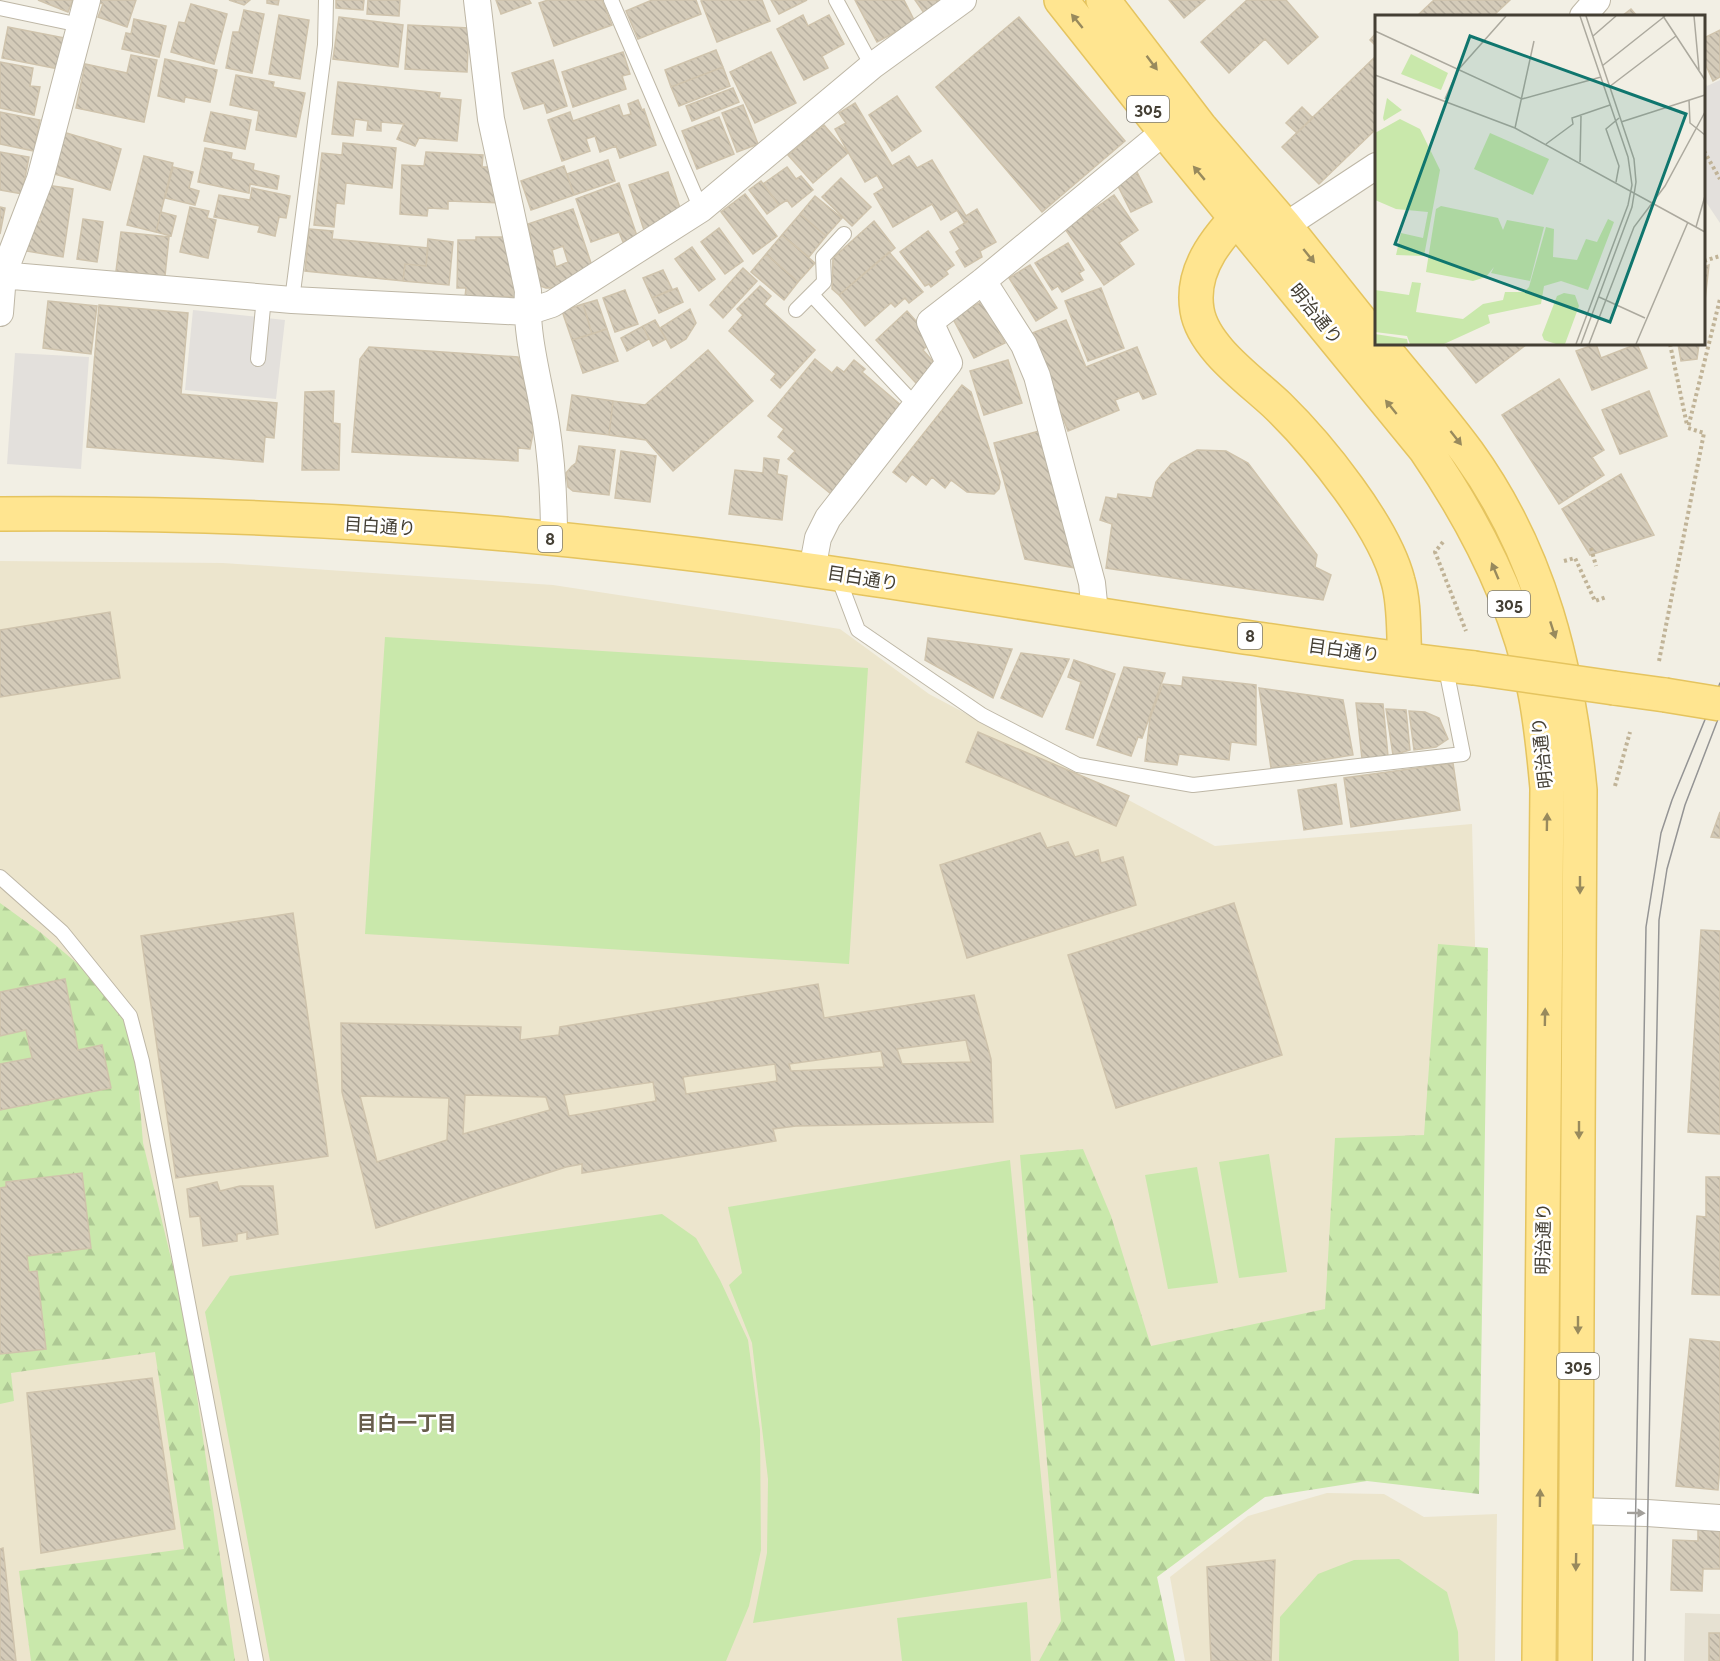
<svg xmlns="http://www.w3.org/2000/svg" width="1720" height="1661" font-family="Raleway,'Noto Sans JP',sans-serif">
	<style>
		.residential { fill: #e6e1d2 }
		.education { fill: #ece5cd }
		.grass { fill: #c9e8ab }
		.forest { fill: url(#forest-firs) }
		.parking { fill: #e3e0dc }
		.building { fill: url(#building-back-hatch); stroke: #cfc3ac; stroke-width: 1.5; fill-rule: evenodd }
		.lines { fill: none; stroke-linecap: round; stroke-linejoin: round }
		.service-casing { stroke: #beb7a6; stroke-width: 16 }
		.minor-casing { stroke: #beb7a6; stroke-width: 28 }
		.primary-casing { stroke: #e5c45f; stroke-width: 36 }
		.path { stroke: #c0b397; stroke-width: 4; stroke-dasharray: 3 3; stroke-linecap: butt }
		.service { stroke: #fff; stroke-width: 14 }
		.minor { stroke: #fff; stroke-width: 26 }
		.primary { stroke: #ffe590; stroke-width: 33 }
		.tram { stroke: #949494; stroke-width: 1.5 }
		.primary-bridge-casing { stroke: #e5c45f; stroke-width: 36; stroke-linecap: butt }
		.primary-bridge { stroke: #ffe590; stroke-width: 33 }
		.oneway { fill: #988a5d }
		.oneway2 { fill: #a29f9a }
		.labels { text-anchor: middle; dominant-baseline: central; stroke-width: 5; stroke-linejoin: round; paint-order: stroke }
		.shield { fill: #fff; stroke: #7c7971; stroke-width: 1.5 }
		.shield-label { font-size: 16px; font-weight: bold; fill: #443f34 }
		.street-label { font-size: 18px; fill: #443f34; stroke: #fff }
		.neighbourhood-label { font-size: 20px; font-weight: bold; fill: #675d4b; stroke: #fff }
		.inset-road { fill: none; stroke: #aca99e; stroke-width: 1.5 }
		.view { fill: #0f766e; fill-opacity: 0.15; stroke: #0f766e; stroke-width: 3 }
		.inset-edge { fill: none; stroke: #443f34; stroke-width: 3 }
	</style>
	<defs>
		<pattern id="forest-firs" width="22" height="20" patternUnits="userSpaceOnUse" patternTransform="scale(1.5)"><rect width="22" height="20" fill="#c9e8ab"/><path d="M5 1l3.5 6h-7zM16 11l3.5 6h-7z" fill="#aec894"/></pattern>
		<pattern id="building-back-hatch" width="6" height="6" patternUnits="userSpaceOnUse" patternTransform="scale(1.5)"><rect width="6" height="6" fill="#d4cbb9"/><path d="M-1 5l2 2M0 0l6 6M5-1l2 2" fill="none" stroke="#b7afa0"/></pattern>
	</defs>
	<rect width="100%" height="100%" fill="#f2efe4"/>
	<path class="residential" d="M1685,1613L1720,1614V1661H1684Z"/>
	<path class="education" d="M0,561L223,563L553,585L840,629L929,694L1215,846L1472,824L1475,943L1478,1239L1093,1485L1158,1661H0Z
		M1327,1493L1384,1494L1424,1517L1497,1514L1495,1661H1185L1170,1577L1248,1516Z"/>
	<path class="grass" d="M385,637L868,668L849,964L365,934Z
		M1269,1154L1287,1272L1239,1278L1219,1162Z
		M1010,1160L1051,1578L753,1623L767,1553L768,1479L752,1343L729,1285L742,1273L728,1207Z
		M1197,1167L1218,1283L1168,1289L1145,1175Z
		M662,1214L696,1238L720,1280L748,1340L760,1430L761,1550L749,1606L726,1661H270L205,1312L230,1276Z
		M1399,1559L1447,1592L1458,1632L1459,1661H1279L1280,1617L1318,1574L1354,1560Z
		M1027,1602L1031,1661H902L897,1618Z"/>
	<path class="forest" d="M0,903L40,932L98,981L134,1028L143,1143L186,1320L235,1661H31L19,1571L184,1549L155,1352L11,1373L14,1401L0,1404Z
		M1438,944L1488,948L1479,1494L1367,1481L1265,1497L1157,1577L1175,1661H1039L1061,1621L1020,1155L1083,1149L1111,1216L1151,1346L1325,1309L1335,1138L1424,1135Z"/>
	<path class="parking" d="M1704,79L1707,86L1720,80V223L1704,199Z
		M193,310L285,320L276,399L185,390Z
		M15,353L89,357L81,469L7,464Z"/>
	<path class="building" d="M38,0H73L68,12Z
		M99,0H136L127,27L98,17L103,4L98,2Z
		M229,0H250L244,5Z
		M267,0H279L278,5L267,3Z
		M336,0H364L363,10L336,8Z
		M368,0H400L399,16L367,14Z
		M496,0H529L531,3L501,14Z
		M548,0H602L612,25L554,46L539,3Z
		M652,0H696L701,14L638,39L626,11Z
		M704,0H762L770,21L717,42L701,1Z
		M771,0H807L779,14Z
		M855,0H904L915,22L877,42Z
		M915,0H943L924,13Z
		M1169,0H1205L1184,18Z
		M1247,0H1286L1318,37L1288,64L1265,39L1229,73L1201,42Z
		M1434,0H1510L1493,16H1417Z
		M191,4L227,14L214,64L171,52L179,22L185,23Z
		M1631,9L1637,16H1622Z
		M244,10L264,14L252,73L226,68L233,32H239Z
		M279,15L309,20L300,79L269,74Z
		M803,15L808,26L829,15L844,44L822,56L828,68L804,80L777,29Z
		M339,17L403,25L398,67L333,59Z
		M1019,17L1125,141L1042,212L936,87Z
		M134,19L166,26L159,57L122,49L126,33L131,34Z
		M408,25L469,28L467,72L405,69Z
		M8,27L65,38L59,69L2,58Z
		M1720,30V77L1713,81L1704,61V38Z
		M1376,33V46L1370,40Z
		M716,50L723,67L671,87L665,70Z
		M623,52L630,74L622,76L626,89L573,107L562,72Z
		M771,52L796,103L755,123L730,72Z
		M131,55L157,60L144,122L76,108L85,64L127,73Z
		M1376,56V129L1319,184L1282,147Z
		M165,59L217,70L210,102L185,97L184,102L158,96Z
		M553,60L567,106L547,113L544,103L524,109L512,73Z
		M0,62L33,68L30,86L40,87L34,115L0,108Z
		M723,67L730,86L679,106L671,87Z
		M236,75L274,82L273,87L305,93L296,137L256,130L259,111L230,105Z
		M338,82L440,93L439,98L461,100L457,141L419,138L415,146L397,139L404,124L381,122V131L367,130L368,121L355,119L353,136L332,134Z
		M733,88L739,102L692,121L686,106Z
		M897,96L921,131L892,151L869,115Z
		M638,100L642,110L644,109L656,145L620,158L616,146L600,152L595,136L586,139L590,151L562,161L548,120L570,112L573,121L619,105L623,116L631,114L628,104Z
		M855,103L892,166L909,156L917,168L932,160L966,216L977,209L996,242L980,251L982,257L965,267L956,252L960,249L950,232L968,221L964,222L957,210L941,220L932,204L893,227L874,194L884,188L877,175L865,182L835,129L846,123L839,113Z
		M743,105L758,144L737,152L722,113Z
		M1302,107L1313,118L1297,133L1286,123Z
		M0,112L40,120L34,151L0,144Z
		M211,112L251,120L245,149L204,141Z
		M719,117L734,154L697,169L682,131Z
		M824,125L848,153L813,183L788,155Z
		M63,132L121,149L110,190L51,173Z
		M343,143L396,148L392,188L346,183L344,204L336,203L334,227L314,225L322,153L342,155Z
		M205,148L232,153L231,159L254,164L253,170L279,176L277,189L250,184L249,193L198,182Z
		M0,152L29,157L22,194L0,190Z
		M426,152L483,155L482,167H495L503,203L448,201V209L428,208L427,216L400,214L402,165L424,166Z
		M144,156L173,163L156,232L127,225Z
		M608,160L615,181L574,195L567,174Z
		M564,166L574,195L531,210L521,181Z
		M173,167L193,172L189,188L199,191L195,205L165,198Z
		M787,167L796,179L801,176L813,190L792,207L787,200L779,205L763,184Z
		M668,172L681,211L662,217L665,223L644,230L629,185Z
		M1137,172L1152,202L1131,212L1116,182Z
		M841,178L871,207L852,226L822,197Z
		M761,181L779,205L767,214L749,190Z
		M619,183L637,236L623,242L619,232L591,242L576,199Z
		M46,185L73,189L63,257L26,251L31,221L40,222Z
		M252,188L290,196L286,218L279,217L275,236L258,232L260,226L214,217L219,195L250,200Z
		M745,194L777,236L753,254L721,212Z
		M1114,195L1138,230L1119,243L1134,264L1104,285L1065,229Z
		M815,196L842,218L826,236L800,214Z
		M0,207L5,208L0,234Z
		M190,207L209,211L207,218L216,220L208,258L180,252Z
		M573,209L593,269L552,288H546L540,286L528,224ZM563,246L568,262L556,267L552,250Z
		M161,212L176,216L171,236L156,232Z
		M800,214L826,236L809,257L782,235Z
		M83,219L103,222L97,262L77,259Z
		M874,221L895,248L839,295L832,289L833,258Z
		M719,228L743,261L725,274L701,242Z
		M309,229L333,231L332,239L428,248L426,266L405,264L403,281L305,271Z
		M928,231L954,265L946,271L948,274L931,287L929,284L925,286L900,252Z
		M121,232L169,237L165,276L116,271Z
		M782,235L815,263L798,282L766,254Z
		M476,237H507L518,297H465L466,288H457L458,240H476Z
		M428,239L453,242L449,285L403,281L405,264L426,266Z
		M1068,243L1084,270L1079,273L1083,280L1062,292L1058,286L1052,290L1035,263Z
		M692,247L715,279L699,291L675,259Z
		M889,252L923,292L909,303L905,298L895,307L891,303L865,326L839,295Z
		M766,254L798,282L784,300L751,272Z
		M1030,265L1057,308L1036,321L1009,278Z
		M1709,265L1704,309V267Z
		M743,268L757,281L723,318L710,305Z
		M663,270L672,289L652,298L643,278Z
		M760,286L771,296L764,304L815,350L780,388L771,380L776,374L729,331L743,315L737,309Z
		M677,288L683,302L659,313L652,298Z
		M1101,288L1124,348L1088,361L1065,301Z
		M625,290L638,324L615,332L603,298Z
		M597,300L607,329L592,334L583,304Z
		M48,301L97,306L91,354L43,348Z
		M983,301L1005,343L974,358L952,317Z
		M583,304L592,334L572,340L562,311Z
		M99,305L188,313L181,394L277,403L274,438L265,437L263,462L87,447Z
		M690,309L696,323L686,339L671,348L660,328Z
		M907,311L933,340L923,350L936,365L916,383L876,340Z
		M655,320L666,339L653,346L643,326Z
		M1066,320L1086,367L1137,347L1156,394L1143,399L1139,391L1115,400L1119,410L1068,431L1030,334Z
		M643,326L649,339L627,351L621,338Z
		M607,329L618,361L583,373L572,340Z
		M1445,344H1527L1476,383Z
		M1596,344L1601,358L1637,344L1647,368L1592,390L1576,351Z
		M1678,344H1699L1697,359L1681,361Z
		M369,347L518,357L535,423L530,449L518,448V461L352,452L360,359Z
		M708,350L753,401L673,471L646,440L609,435L613,401L645,405Z
		M815,359L832,373L837,367L844,372L854,360L865,369L862,372L909,412L836,498L788,459L795,451L778,437L784,429L768,416Z
		M1008,360L1022,403L984,415L970,371Z
		M1559,379L1604,450L1592,457L1604,475L1559,504L1502,415Z
		M962,385L971,392L1000,482L999,489L994,494L967,492L951,480L945,488L932,477L926,485L912,474L906,482L893,472Z
		M334,391L333,423L340,424L339,470H302L305,392Z
		M1649,391L1667,436L1620,454L1602,410Z
		M572,395L613,401L609,435L567,430Z
		M1043,430L1081,569L1025,559L994,443Z
		M579,446L615,450L609,495L573,491L568,487L566,473L572,466L576,463Z
		M1197,450L1226,451L1248,463L1317,555L1315,567L1331,575L1323,600L1106,568L1112,524L1100,520L1106,497L1117,499L1118,494L1152,498L1156,482L1171,464Z
		M621,451L656,456L650,502L615,498Z
		M764,458L779,460L777,474L787,476L782,520L729,514L735,470L763,473Z
		M1621,474L1654,535L1590,555L1562,509Z
		M110,612L120,678L0,697V630Z
		M928,638L1012,649L993,698L925,660Z
		M1021,653L1069,659L1042,717L1001,698Z
		M1074,660L1115,674L1093,738L1066,729L1081,682L1068,677Z
		M1124,667L1165,673L1142,738L1138,737L1131,756L1097,745Z
		M1183,677L1256,685V745L1231,742L1229,760L1179,754L1177,765L1145,761L1150,718L1163,684L1182,686Z
		M1259,688L1343,700L1353,755L1271,768Z
		M1356,703L1383,704L1388,756L1362,759Z
		M1386,709L1406,710L1410,750L1393,755Z
		M1409,711L1425,712L1439,718L1448,739L1436,747L1414,750Z
		M978,732L1129,796L1116,826L966,762Z
		M1453,763L1460,810L1351,827L1344,778Z
		M1336,784L1342,824L1304,830L1298,790Z
		M1720,812V838L1711,837Z
		M1040,833L1047,848L1068,842L1075,857L1098,850L1101,863L1123,857L1136,905L967,958L940,865Z
		M1234,903L1282,1055L1116,1108L1068,955Z
		M293,913L328,1156L176,1178L141,936Z
		M1701,930L1720,931V1134L1688,1132Z
		M65,979L78,1050L102,1045L111,1088L0,1110V1064L32,1058L26,1030L0,1036V992Z
		M818,984L824,1018L974,995L991,1059L993,1122L796,1126L773,1129L776,1141L582,1173V1164L566,1167L376,1228L342,1092L341,1023L521,1027L520,1040L559,1035L560,1027ZM966,1040L971,1062L902,1064L897,1049ZM881,1051L884,1067L791,1071L789,1064ZM775,1064L777,1081L686,1094L683,1077ZM653,1082L656,1101L569,1116L564,1095ZM465,1095L546,1097L550,1110L463,1134ZM360,1096L449,1098L447,1140L377,1162Z
		M82,1173L91,1248L27,1256L29,1272L37,1271L46,1349L0,1354V1188L6,1187V1182Z
		M1706,1177H1720V1295L1692,1294L1697,1216L1706,1217Z
		M217,1182L220,1191L240,1186H273L278,1234L247,1239V1232L237,1234V1241L203,1246L200,1216L190,1217L187,1189Z
		M1690,1339L1720,1342V1466L1718,1490L1676,1486Z
		M152,1378L175,1529L41,1553L27,1393Z
		M1698,1525L1720,1526V1569H1703L1702,1591L1671,1590L1673,1540L1698,1541Z
		M3,1548L16,1661H0V1549Z
		M1275,1560L1271,1661H1211L1207,1567Z
		M1709,1633H1720V1661H1709Z"/>
	<g class="lines">
		<defs>
			<path id="service" d="M611,0L701,209
				M836,0L872,66
				M0,8L80,25
				M812,295L917,407
				M292,300L325,45L326,0
				M796,310L824,282L823,257L844,234
				M258,359L264,297
				M838,577L858,630L982,715L1078,765L1193,785L1463,754L1445,664
				M0,877L62,932L130,1016L142,1061L256,1661"/>
			<path id="minor" d="M477,0L491,119L528,291C525,335 539,380 546,424C552,462 554,501 554,539
				M1583,16L1597,0
				M1285,226L1376,166
				M0,275L292,300L527,312L552,304L701,209L872,66L963,0
				M983,281L1024,345L1037,376L1092,583L1095,613
				M0,313L3,275L40,179L87,0
				M812,570L818,538L828,518L949,363L930,322L983,281L1165,131
				M1577,1511L1647,1513L1720,1518"/>
			<path id="primary" d="M1061,0L1176,145L1425,449C1475,522 1516,601 1534,688C1541,721 1544,755 1547,788L1539,1661
				M1103,0L1200,127L1285,226L1376,340
				M1258,195C1228,227 1189,262 1197,310C1203,348 1252,381 1278,406C1319,446 1384,526 1398,581C1405,605 1403,634 1405,658
				M1380,344C1409,380 1440,415 1468,453C1541,554 1568,668 1580,790L1575,1661
				M0,514C269,511 544,531 810,570C1032,602 1252,642 1474,668
				M1614,688L1665,695"/>
		</defs>
		<use href="#service" class="service-casing"/>
		<use href="#minor" class="minor-casing"/>
		<use href="#primary" class="primary-casing"/>
		<path class="path" d="M1704,151L1720,179
			M1704,261L1720,256
			M1670,344L1687,425
			M1443,542L1435,552L1466,631
			M1591,548L1596,566
			M1564,561L1575,558L1595,601L1606,597
			M1659,661L1704,433L1688,428L1720,299
			M1615,786L1630,732"/>
		<use href="#service" class="service"/>
		<use href="#minor" class="minor"/>
		<use href="#primary" class="primary"/>
		<path class="tram" d="M1633,1661L1646,927L1661,833L1672,800L1720,683
			M1645,1661L1659,920L1667,869L1685,805L1720,714"/>
		<defs>
			<path id="primary-bridge" d="M1474,668L1614,688
				M1665,695L1720,704"/>
		</defs>
		<use href="#primary-bridge" class="primary-bridge-casing"/>
		<use href="#primary-bridge" class="primary-bridge"/>
	</g>
	<defs><path id="oneway-solid" d="M-6-.8H1V-3.2L6.5 0L1 3.2V.8H-6Z" transform="scale(1.5)"/></defs>
	<g class="oneway">
		<use href="#oneway-solid" transform="translate(1077 21) rotate(-129)"/>
		<use href="#oneway-solid" transform="translate(1152 63) rotate(53)"/>
		<use href="#oneway-solid" transform="translate(1199 173) rotate(-130)"/>
		<use href="#oneway-solid" transform="translate(1309 256) rotate(51)"/>
		<use href="#oneway-solid" transform="translate(1391 407) rotate(-129)"/>
		<use href="#oneway-solid" transform="translate(1456 438) rotate(52)"/>
		<use href="#oneway-solid" transform="translate(1495 571) rotate(-113)"/>
		<use href="#oneway-solid" transform="translate(1553 630) rotate(72)"/>
		<use href="#oneway-solid" transform="translate(1547 822) rotate(-89)"/>
		<use href="#oneway-solid" transform="translate(1580 885) rotate(90)"/>
		<use href="#oneway-solid" transform="translate(1545 1017) rotate(-89)"/>
		<use href="#oneway-solid" transform="translate(1579 1130) rotate(90)"/>
		<use href="#oneway-solid" transform="translate(1578 1325) rotate(90)"/>
		<use href="#oneway-solid" transform="translate(1540 1498) rotate(-89)"/>
		<use href="#oneway-solid" transform="translate(1576 1562) rotate(91)"/>
	</g>
	<use class="oneway2" href="#oneway-solid" transform="translate(1636 1513) rotate(1)"/>
	<g class="labels">
		<g class="shield">
			<rect x="1127" y="96" width="42" height="26" rx="4.5"/>
			<rect x="538" y="526" width="24" height="26" rx="4.5"/>
			<rect x="1488" y="591" width="42" height="26" rx="4.5"/>
			<rect x="1238" y="623" width="24" height="26" rx="4.5"/>
			<rect x="1557" y="1353" width="42" height="26" rx="4.5"/>
		</g>
		<g class="shield-label">
			<text x="1148" y="109">305</text>
			<text x="550" y="539">8</text>
			<text x="1509" y="604">305</text>
			<text x="1250" y="636">8</text>
			<text x="1578" y="1366">305</text>
		</g>
		<g class="street-label">
			<text transform="translate(1316 314) rotate(51)">明治通り</text>
			<text transform="translate(380 526) rotate(4)">目白通り</text>
			<text transform="translate(863 578) rotate(9)">目白通り</text>
			<text transform="translate(1344 650) rotate(8)">目白通り</text>
			<text transform="translate(1542 753) rotate(-96)">明治通り</text>
			<text transform="translate(1543 1239) rotate(-89)">明治通り</text>
		</g>
		<g class="neighbourhood-label">
			<text x="407" y="1423">目白一丁目</text>
		</g>
	</g>
	<g transform="translate(1375 15)">
		<rect width="330" height="330" fill="#f2efe4"/>
		<path d="M36,39L73,58L66,75L26,59ZM115,118L174,144L158,180L99,154ZM66,191L123,203L128,215L132,205L169,212L155,266L116,258L119,252L111,262L98,266L51,257L61,194ZM189,278L200,280L204,291L190,329H181L169,325L167,320L182,281ZM0,319L32,324L33,329H0Z" fill="#c9e8ab"/>
		<path d="M12,83L27,95L9,106L8,103ZM25,104L45,114L65,155L49,241L21,240L26,218L48,223L53,197L21,194L0,185V118ZM233,204L239,207L213,275L186,266L169,271L166,289L113,300L115,308L69,329H35L32,321L0,317V275L34,280L37,267L46,268L41,297L88,304L108,289L128,285L130,277H149L154,272L171,212L179,214L178,242L202,245L211,224L222,227Z" fill="#c9e8ab"/>
		<path class="inset-road" d="M288,1L330,65M319,1L324,55M0,16L147,84L226,62M218,21L241,1M227,51L290,1M0,60L140,113L330,217M234,72L301,21M70,84L83,55L131,1M314,85L315,108L330,120M246,107L330,80M140,113L159,26M171,129L198,109L197,103L235,90M205,147L206,101M241,167L244,151L231,114L244,103M321,212L330,181M224,282L270,303M201,329L253,190L257,170L253,142L205,1M206,329L257,192L261,167L259,144L211,1M214,329L259,212L290,171L330,97M261,329L313,207"/>
		<path class="view" d="M95,21L311,99L235,307L20,229Z"/>
		<rect width="330" height="330" class="inset-edge"/>
	</g>
</svg>
